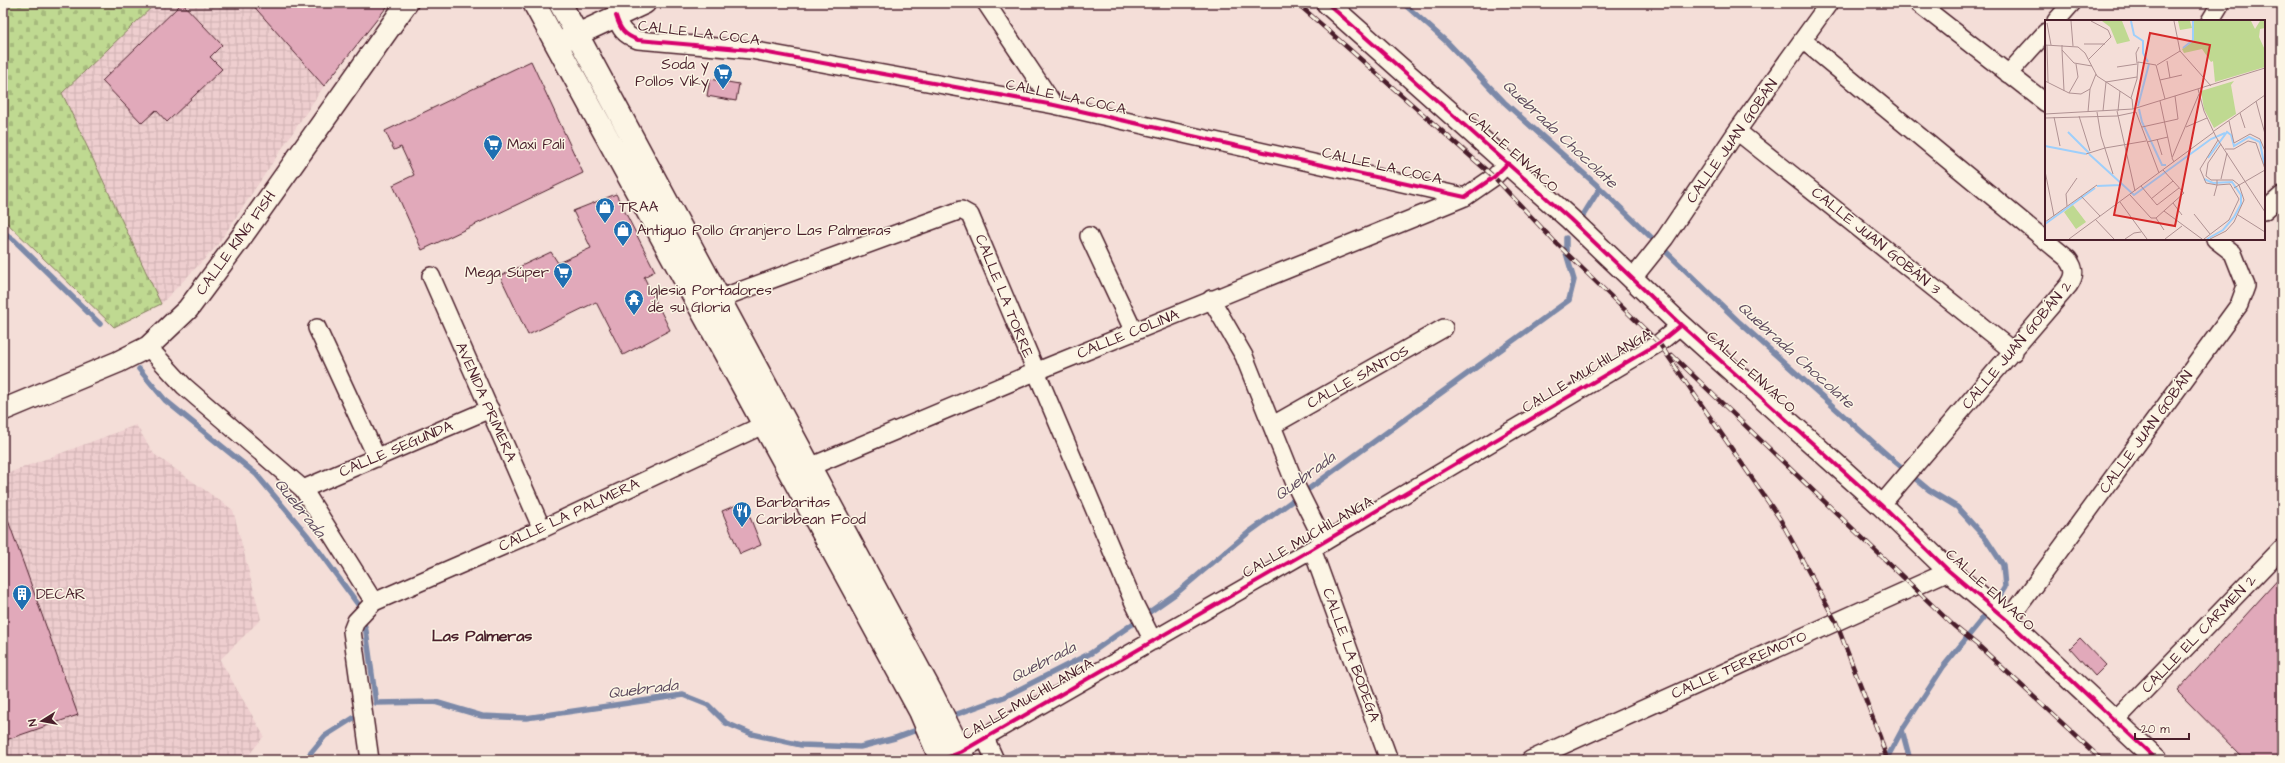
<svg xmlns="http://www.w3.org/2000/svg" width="2285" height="763" font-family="'Architects Daughter',sans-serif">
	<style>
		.industrial { fill: url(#industrial-grid) }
		.cemetery { fill: url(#cemetery-stones); stroke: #847c5e }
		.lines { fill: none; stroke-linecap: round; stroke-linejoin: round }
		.stream { stroke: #7c89a8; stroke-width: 5.5 }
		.building { fill: #e1a9ba; stroke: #4a1f2b }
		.minor-casing { stroke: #4a1f2b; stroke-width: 20 }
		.tertiary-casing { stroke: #4a1f2b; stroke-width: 24 }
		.trunk-casing { stroke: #4a1f2b; stroke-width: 25 }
		.minor { stroke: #fcf5e5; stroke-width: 17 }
		.tertiary { stroke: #fcf5e5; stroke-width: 21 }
		.trunk { stroke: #fcf5e5; stroke-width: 22 }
		.rail-casing { stroke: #4a1f2b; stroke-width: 4.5 }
		.rail { stroke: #fcf5e5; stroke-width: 3; stroke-dasharray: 9; stroke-linecap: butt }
		.cycleway-casing { stroke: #fcf5e5; stroke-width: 6 }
		.cycleway { stroke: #d6006c; stroke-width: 4 }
		.labels { text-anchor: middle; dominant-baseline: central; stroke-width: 3; stroke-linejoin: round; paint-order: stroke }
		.street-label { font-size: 15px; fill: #4a1f2b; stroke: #fcf5e5 }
		.poi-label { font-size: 15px; fill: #4a1f2b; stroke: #fcf5e5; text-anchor: start }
		.water-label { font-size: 16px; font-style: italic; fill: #5f4b5f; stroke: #fcf5e5 }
		.neighbourhood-label { font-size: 16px; font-weight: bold; fill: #4a1f2b; stroke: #fcf5e5 }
		.inset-river { fill: none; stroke: #9ecffb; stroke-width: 2 }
		.inset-road { fill: none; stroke: #b09293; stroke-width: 1 }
		.view { fill: #d62828; fill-opacity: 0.15; stroke: #d62828; stroke-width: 2 }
		.inset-edge { fill: none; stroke: #4a1f2b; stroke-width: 2 }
	</style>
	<defs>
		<pattern id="industrial-grid" width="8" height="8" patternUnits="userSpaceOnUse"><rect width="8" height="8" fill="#eececf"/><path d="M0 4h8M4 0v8" fill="none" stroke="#ceb0b2"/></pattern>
		<pattern id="cemetery-stones" width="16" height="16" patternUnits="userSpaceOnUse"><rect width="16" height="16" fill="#bfd991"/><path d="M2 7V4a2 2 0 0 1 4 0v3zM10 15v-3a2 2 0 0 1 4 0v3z" fill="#a6ba7d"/></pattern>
	</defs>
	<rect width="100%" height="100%" fill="#f4ded8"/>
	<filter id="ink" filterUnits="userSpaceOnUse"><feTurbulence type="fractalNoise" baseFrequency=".025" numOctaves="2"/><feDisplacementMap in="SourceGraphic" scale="8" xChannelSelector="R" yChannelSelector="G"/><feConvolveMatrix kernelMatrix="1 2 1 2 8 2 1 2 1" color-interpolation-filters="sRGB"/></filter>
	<g filter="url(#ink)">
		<path class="industrial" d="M156,3H251L324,86L216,247L161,304L62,93Z
			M136,425L154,454L233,510L261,619L220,660L264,736L245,760H3V475Z"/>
		<path class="cemetery" d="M3,3H156L62,93L161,304L114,327L3,219Z"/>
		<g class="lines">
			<path class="stream" d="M1403,3L1448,43L1504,102L1600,188L1738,321L1893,460L1929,490L1957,507L1986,539L2003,565L2005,587L1996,602L1943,667L1902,730L1886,760
				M1582,217L1600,188
				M3,232L14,240L100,324
				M139,369L165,400L256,474L307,535L360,607L366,631L376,703L435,702L482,716L526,718L683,695L708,705L726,723L752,734L801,745L860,747L895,738L922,728
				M949,717L1004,697L1091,653L1178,592L1248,533L1569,300L1574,280L1566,253V238
				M1902,730L1910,760
				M305,760L325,736L355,717"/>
		</g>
		<path class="building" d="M182,3L222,45L210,57L222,69L167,122L156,110L142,123L102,81Z
			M251,3H390L324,86Z
			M531,61L583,173L422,250L393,185L414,175L401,147L394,150L385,131Z
			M710,79L739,84L736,101L707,96Z
			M616,194L655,271L644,277L670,330L623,355L596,302L528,335L500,276L551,252L558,263L591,248L573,211Z
			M744,502L761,545L740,554L722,511Z
			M3,512H5L78,715L3,741Z
			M2282,575V760H2245L2177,691Z
			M2080,638L2106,665L2095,676L2070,648Z"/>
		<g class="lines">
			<defs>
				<path id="minor" d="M986,3L1054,105
					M1918,3L2046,103
					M616,16C620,29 624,35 638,40L751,50L1054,105L1465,197L1494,177L1508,163
					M2056,21L2072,3
					M2210,21L2221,3
					M1804,41L2068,259C2075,268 2076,275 2069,285L1881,505
					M2008,74L2046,32
					M1737,131L2014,352
					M2264,211L2282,195
					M1089,236L1134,332
					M431,276L542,529
					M1633,278L1665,238L1737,131L1829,3
					M1211,299L1244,356L1296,486L1324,542
					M709,306L721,298L961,210L970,215L1134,603L1153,641
					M317,328L377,458
					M148,347L184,386L303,489L374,602
					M1273,425L1444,328
					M800,471L1035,372L1465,197
					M303,489L490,409
					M1312,549L1389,760
					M2008,621L2239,305L2246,286L2233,253L2215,239
					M2115,721L2282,548
					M985,738L995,760
					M950,757L1312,549L1659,343L1681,325
					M370,760L352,631L356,621L374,602L542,529L763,425
					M1530,760L1949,571"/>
				<path id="tertiary" d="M1327,3L1570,219L1681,325L1881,505L1949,571L2008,621L2157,760
					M561,42L645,3
					M3,410L118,362L148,347L188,309L240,239L407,3"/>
				<path id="trunk" d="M534,3L920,711L941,760
					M560,3L932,694L965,760"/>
			</defs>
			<use href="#minor" class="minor-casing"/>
			<use href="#tertiary" class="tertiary-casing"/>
			<use href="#trunk" class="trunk-casing"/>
			<use href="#minor" class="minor"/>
			<use href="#tertiary" class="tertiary"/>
			<use href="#trunk" class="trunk"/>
			<defs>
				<path id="rail" d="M1297,3L1494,177L1554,241L1659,343L1780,519L1836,622L1880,737L1887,760
					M1672,355L1954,626L1980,647L2102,760"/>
			</defs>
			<use href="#rail" class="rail-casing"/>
			<use href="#rail" class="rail"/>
			<defs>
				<path id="cycleway" d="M1327,3L1570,219L1681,325L1881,505L1949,571L2008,621L2157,760
					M616,16C620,29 624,35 638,40L751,50L1054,105L1465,197L1494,177L1508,163
					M941,760L961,752L1312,549L1659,343L1681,325"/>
			</defs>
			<use href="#cycleway" class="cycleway-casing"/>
			<use href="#cycleway" class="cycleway"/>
		</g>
	</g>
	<defs>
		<symbol id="supermarket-pin" viewBox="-11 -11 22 30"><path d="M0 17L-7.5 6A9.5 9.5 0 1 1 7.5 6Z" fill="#1f6fb2" stroke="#fcf5e5"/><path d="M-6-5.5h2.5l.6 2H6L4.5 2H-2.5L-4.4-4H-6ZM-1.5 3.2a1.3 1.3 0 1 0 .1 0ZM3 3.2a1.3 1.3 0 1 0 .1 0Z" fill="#fff"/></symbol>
		<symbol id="shop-pin" viewBox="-11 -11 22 30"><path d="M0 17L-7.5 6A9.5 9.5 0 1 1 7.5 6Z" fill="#1f6fb2" stroke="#fcf5e5"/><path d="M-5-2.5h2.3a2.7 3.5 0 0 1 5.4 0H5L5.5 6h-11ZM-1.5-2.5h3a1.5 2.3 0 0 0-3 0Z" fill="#fff"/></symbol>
		<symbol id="temple-pin" viewBox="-11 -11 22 30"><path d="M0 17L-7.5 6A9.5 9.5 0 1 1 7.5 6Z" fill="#1f6fb2" stroke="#fcf5e5"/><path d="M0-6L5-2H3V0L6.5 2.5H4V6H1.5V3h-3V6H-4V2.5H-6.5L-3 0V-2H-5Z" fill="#fff"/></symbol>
		<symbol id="restaurant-pin" viewBox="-11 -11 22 30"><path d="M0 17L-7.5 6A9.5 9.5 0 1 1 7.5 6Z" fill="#1f6fb2" stroke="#fcf5e5"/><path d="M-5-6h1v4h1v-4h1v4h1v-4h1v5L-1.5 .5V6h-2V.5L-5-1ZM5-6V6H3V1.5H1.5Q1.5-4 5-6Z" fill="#fff"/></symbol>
		<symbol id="building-pin" viewBox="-11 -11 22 30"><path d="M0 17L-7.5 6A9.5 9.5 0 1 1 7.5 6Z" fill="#1f6fb2" stroke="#fcf5e5"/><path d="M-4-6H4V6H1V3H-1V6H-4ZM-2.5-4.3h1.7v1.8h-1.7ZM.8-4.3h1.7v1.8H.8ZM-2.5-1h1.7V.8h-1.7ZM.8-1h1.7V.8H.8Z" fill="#fff"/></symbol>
	</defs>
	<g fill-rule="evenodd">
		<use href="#supermarket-pin" x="712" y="62" width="22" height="30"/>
		<use href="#supermarket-pin" x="482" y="133" width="22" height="30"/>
		<use href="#shop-pin" x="594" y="196" width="22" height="30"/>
		<use href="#shop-pin" x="612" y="219" width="22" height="30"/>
		<use href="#supermarket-pin" x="552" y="261" width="22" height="30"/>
		<use href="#temple-pin" x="623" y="288" width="22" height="30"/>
		<use href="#restaurant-pin" x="731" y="500" width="22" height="30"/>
		<use href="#building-pin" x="11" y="583" width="22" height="30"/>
	</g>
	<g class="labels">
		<g class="street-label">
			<text transform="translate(699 33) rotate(7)">CALLE LA COCA</text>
			<text transform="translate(1066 97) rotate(12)">CALLE LA COCA</text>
			<text transform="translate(1732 141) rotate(-55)">CALLE JUAN GOBÁN</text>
			<text transform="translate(1513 152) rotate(41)">CALLE ENVACO</text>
			<text transform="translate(1382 166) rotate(13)">CALLE LA COCA</text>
			<text transform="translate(1876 241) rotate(39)">CALLE JUAN GOBÁN 3</text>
			<text transform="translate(236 243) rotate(-54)">CALLE KING FISH</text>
			<text transform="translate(1004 296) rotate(68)">CALLE LA TORRE</text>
			<text transform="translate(1128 334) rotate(-22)">CALLE COLINA</text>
			<text transform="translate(2017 345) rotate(-50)">CALLE JUAN GOBÁN 2</text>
			<text transform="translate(1587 371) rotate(-31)">CALLE MUCHILANGA</text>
			<text transform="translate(1751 372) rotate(42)">CALLE ENVACO</text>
			<text transform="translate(1358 377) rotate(-29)">CALLE SANTOS</text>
			<text transform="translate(486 402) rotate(66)">AVENIDA PRIMERA</text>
			<text transform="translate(2146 432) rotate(-54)">CALLE JUAN GOBÁN</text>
			<text transform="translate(396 449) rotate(-23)">CALLE SEGUNDA</text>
			<text transform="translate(569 515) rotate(-25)">CALLE LA PALMERA</text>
			<text transform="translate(1308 537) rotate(-30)">CALLE MUCHILANGA</text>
			<text transform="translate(1990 590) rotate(42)">CALLE ENVACO</text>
			<text transform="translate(2199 634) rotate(-46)">CALLE EL CARMEN 2</text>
			<text transform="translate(1351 655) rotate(70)">CALLE LA BODEGA</text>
			<text transform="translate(1739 665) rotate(-24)">CALLE TERREMOTO</text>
			<text transform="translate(1028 699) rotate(-30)">CALLE MUCHILANGA</text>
		</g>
		<g class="poi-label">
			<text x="709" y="64" text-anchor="end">Soda y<tspan x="709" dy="17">Pollos Viky</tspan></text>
			<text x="507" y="144">Maxi Palí</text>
			<text x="619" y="207">TRAA</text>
			<text x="637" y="230">Antiguo Pollo Granjero Las Palmeras</text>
			<text x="549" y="272" text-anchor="end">Mega Súper</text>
			<text x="648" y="290">Iglesia Portadores<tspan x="648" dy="17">de su Gloria</tspan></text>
			<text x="756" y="502">Barbaritas<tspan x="756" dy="17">Caribbean Food</tspan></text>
			<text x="36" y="594">DECAR</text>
		</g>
		<g class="water-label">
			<text transform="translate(1560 134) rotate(43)">Quebrada Chocolate</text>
			<text transform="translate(1796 355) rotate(42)">Quebrada Chocolate</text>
			<text transform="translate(1305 476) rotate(-36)">Quebrada</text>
			<text transform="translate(300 508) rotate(51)">Quebrada</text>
			<text transform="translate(1043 662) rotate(-27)">Quebrada</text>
			<text transform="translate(643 689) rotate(-7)">Quebrada</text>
		</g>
		<g class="neighbourhood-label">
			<text x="482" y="636">Las Palmeras</text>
		</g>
	</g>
	<g transform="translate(2045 20)">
		<rect width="220" height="220" fill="#f4ded8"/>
		<path d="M57,1H77L85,21L72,24L65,7Z" fill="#bfd991"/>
		<path d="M149,1H206L210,9L215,1H220V8L215,9L214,17L220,30V47L170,62L168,41L166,42L157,29L139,33L137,29L149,21ZM189,61L186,65L191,94L169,108L159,89L156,71Z" fill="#bfd991"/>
		<path d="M133,1H145L147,8L135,10ZM28,185L41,202L31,209L19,192Z" fill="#bfd991"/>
		<path class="inset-river" d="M86,1L89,15L98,21V33L103,42M138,28L148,20V1M93,86L104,44M94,89L97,102L117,145H121M23,112L44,133M0,126L41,134M44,134L89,175L166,119L180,113M163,138L182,112L186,115L189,126L204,117L215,122L219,144M159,159L168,163L187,162L196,175V184L189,197L178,210L162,219M52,166L76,165M0,204L50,168"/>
		<path class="inset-road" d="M26,1L28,26M129,1L135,31L166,66M2,3L6,25M39,24H60M0,25L33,27L40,33L52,56L87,79L88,89M2,25L3,62M17,25V30L29,43L47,46M17,30L19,71M44,39L66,17L63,10L46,1M122,41L125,58M92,43L91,33L94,27M112,45L135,31M72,47L92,44M115,60L137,55M0,61L24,73L36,74L45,69L43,92M45,69L51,54M153,69L159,91L171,117L220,192M24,73L33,57L31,44M86,78L92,59L93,42L111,45L120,79M115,81L127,137M211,81L220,114M58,91L61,62L92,57M72,91L90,171M73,91L75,71M52,92L56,116L68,154M91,92L114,153M195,93L200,108M0,94L88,89L220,48M34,96L45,131M9,97L15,126M0,98L72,96L91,92M184,101L189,123L205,114L215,119L220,131M97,107L133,99L130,76M141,107L162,98M169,111L220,75M112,119L117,135M102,122L123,117M180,129H189L203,121L211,123L220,149M41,134L60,128L101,121M129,142L127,138L154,74M0,151L9,196M176,159L182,133M172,160V165L161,163L155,149L173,120M96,166L112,185L134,168M189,168L220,150M85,175L106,198H111L139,173L118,150M36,176L55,196M106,179L128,161M75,182L102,219M128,183L137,195M22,186L21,174L32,158M119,191L157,219M149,194L165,214M193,195L220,212M111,198L119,210M50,199L69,219M0,202L52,165M24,219L169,112M80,219L89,213L96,212M120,219L137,206M159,219L184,200L194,179L185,164L172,165L169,176M165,219L181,211L189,202L199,180L194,165L188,160H166L161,156L163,143L176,124"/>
		<path class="view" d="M105,13L165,25L130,206L69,195Z"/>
		<rect width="220" height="220" class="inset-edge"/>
	</g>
	<rect width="2285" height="763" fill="none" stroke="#fcf5e5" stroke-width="16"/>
	<rect x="8" y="8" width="2269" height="747" fill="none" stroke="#4a1f2b" stroke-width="1.5" filter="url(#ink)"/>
	<g transform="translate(42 721) rotate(259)" stroke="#fcf5e5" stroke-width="3" paint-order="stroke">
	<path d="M0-3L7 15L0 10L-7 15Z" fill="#4a1f2b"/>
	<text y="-6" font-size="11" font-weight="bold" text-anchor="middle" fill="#4a1f2b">N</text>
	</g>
	<path d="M2135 733v6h54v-6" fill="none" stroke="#4a1f2b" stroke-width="2"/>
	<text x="2141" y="733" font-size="12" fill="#4a1f2b" stroke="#fcf5e5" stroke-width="3" paint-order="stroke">20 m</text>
</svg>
